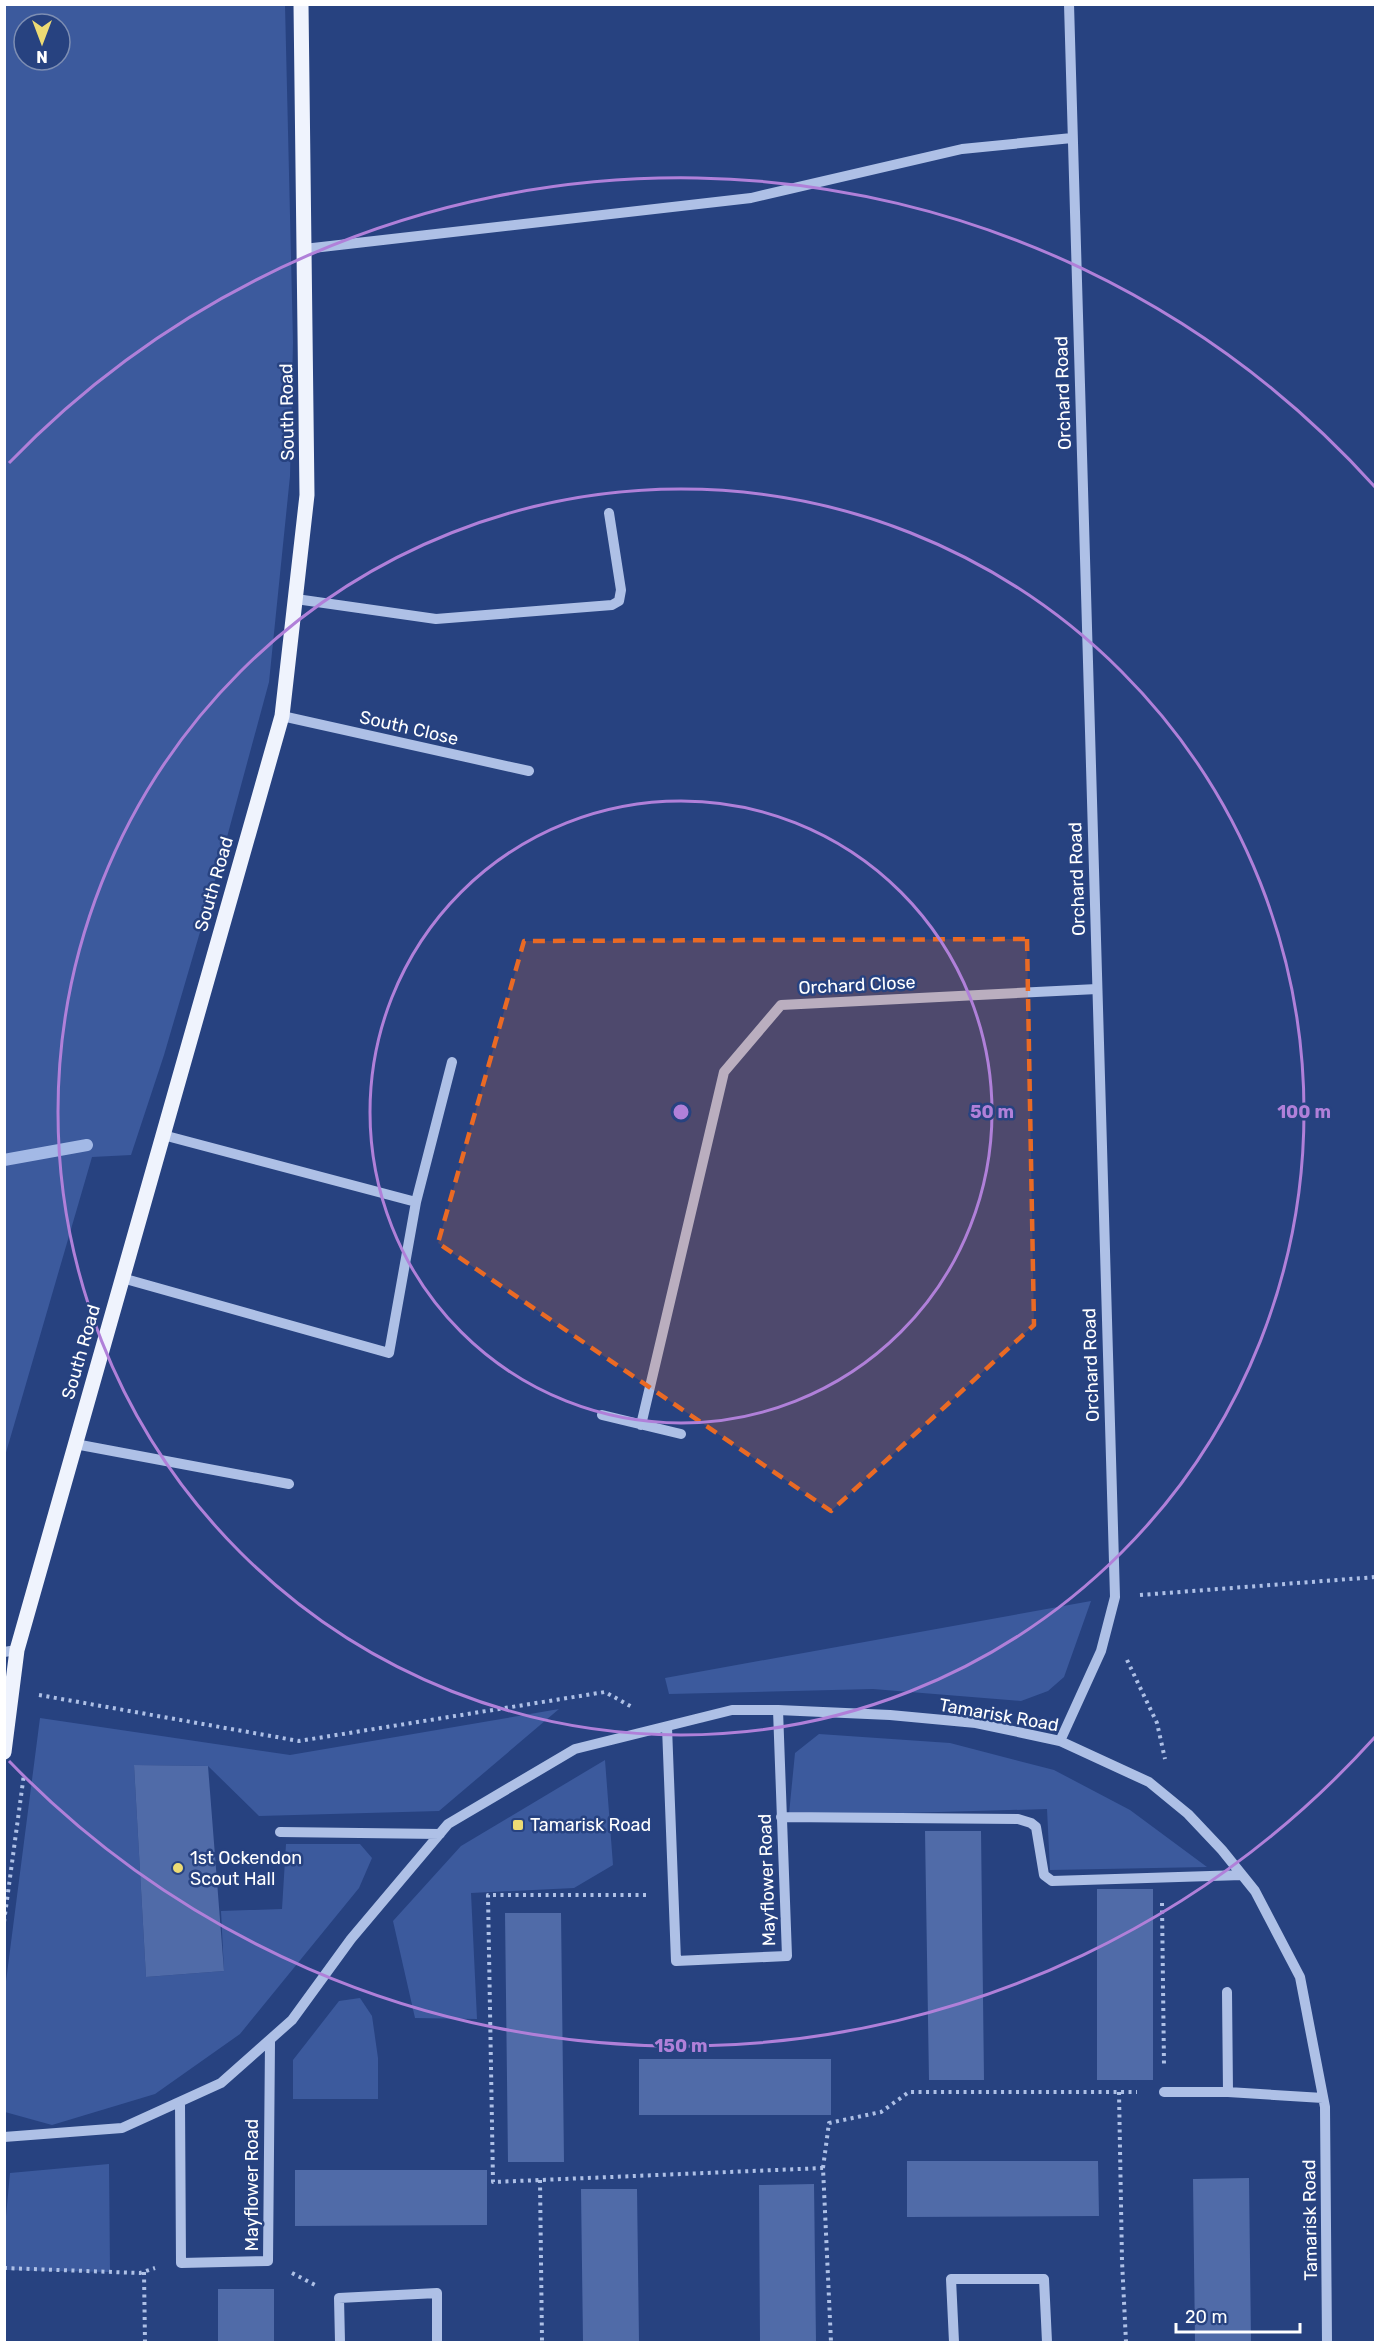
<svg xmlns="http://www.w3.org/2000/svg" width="1380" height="2347" font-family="Rubik,sans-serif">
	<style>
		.green { fill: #3c5a9d; fill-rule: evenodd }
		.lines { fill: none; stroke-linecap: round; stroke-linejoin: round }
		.stream { stroke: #a3b9e6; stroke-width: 12 }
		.building { fill: #506ba8 }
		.path { stroke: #aec0e6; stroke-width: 4; stroke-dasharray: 3 4.5; stroke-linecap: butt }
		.minor { stroke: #aec0e6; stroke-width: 10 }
		.major { stroke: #eff3fd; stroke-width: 15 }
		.marked { fill: #ea6a24; fill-opacity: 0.2; stroke: #ea6a24; stroke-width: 4.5; stroke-dasharray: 12 8; stroke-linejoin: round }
		.ring { fill: none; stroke: #b080d9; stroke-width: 3 }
		.poi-dot { fill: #eddb74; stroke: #274280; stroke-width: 2 }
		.labels { text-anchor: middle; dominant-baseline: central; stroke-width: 5; stroke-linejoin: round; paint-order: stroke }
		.street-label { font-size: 18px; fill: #fff; stroke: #274280 }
		.poi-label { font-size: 18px; fill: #fff; stroke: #274280; text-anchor: start }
		.centre { fill: #b080d9; stroke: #274280; stroke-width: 3 }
		.ring-label { font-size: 18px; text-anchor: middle; font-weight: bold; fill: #b080d9; stroke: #274280; stroke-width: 5; stroke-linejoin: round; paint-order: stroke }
	</style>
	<rect width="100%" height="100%" fill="#274280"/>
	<path class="green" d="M4,5H285L293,342L290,476L269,682L217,874L164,1055L131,1155L92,1157L5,1456ZM24,24H60V60H24Z
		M1091,1601L1064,1677L1048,1691L1021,1701L873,1689L669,1694L665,1678Z
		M559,1709L439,1811L259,1816L208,1766L134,1765L146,1977L224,1971L221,1911L282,1909L286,1844H360L372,1858L359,1888L240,2034L155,2094L52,2125L5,2112V1989L40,1718L290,1755Z
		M819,1734L950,1743L1054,1770L1130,1810L1207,1867L1050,1870L1047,1809L799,1816L789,1814L795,1753Z
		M605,1760L613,1865L574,1888L471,1893L477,2019L415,2018L393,1921L461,1846Z
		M360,1998L372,2016L378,2058V2099H293V2060L339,2001Z
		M109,2164L110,2272L5,2270V2227L10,2173Z"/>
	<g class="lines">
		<path class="stream" d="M4,1160L87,1145"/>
	</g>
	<path class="building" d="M134,1765L208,1766L224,1971L146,1977Z
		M925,1831H981L984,2080H929Z
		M1097,1889H1153V2080H1097Z
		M505,1913H561L564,2162H508Z
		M639,2059H831V2115H639Z
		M907,2161H1098L1099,2216L907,2217Z
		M295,2170H487V2225L295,2226Z
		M1249,2178L1251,2342H1195L1193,2179Z
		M814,2184L816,2342H760L759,2185Z
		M581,2189H637L639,2342H583Z
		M218,2289H274V2342H218Z"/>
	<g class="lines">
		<path class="path" d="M1140,1595L1376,1577
			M1127,1660L1157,1723L1165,1759
			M39,1695L299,1741L605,1692L632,1707
			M646,1895H488L493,2182L823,2168L831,2342
			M1162,1903L1164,2066
			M4,1922L24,1774
			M1119,2092L1122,2261L1126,2342
			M823,2168L829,2123L881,2112L909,2092H1137
			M540,2180L542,2342
			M4,2268L140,2273L155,2268
			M144,2272L145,2342
			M292,2273L317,2286"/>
		<path class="minor" d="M304,249L751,198L962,149L1072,138
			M296,599L436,619L612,605L619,601L621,590L609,513
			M282,716L529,771
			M416,1202L452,1062
			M122,1278L389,1353L416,1202L163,1135
			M602,1415L681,1434
			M641,1425L724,1072L781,1005L1097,989
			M75,1444L289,1484
			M4,1652L17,1650
			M667,1727L676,1961L787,1956L778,1710
			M1060,1741L1101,1651L1115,1597L1069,4
			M781,1817L1018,1819L1031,1823L1036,1827L1044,1875L1052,1881L1242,1875
			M280,1832L440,1834
			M1227,1992L1228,2092
			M1164,2092H1228L1323,2098
			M180,2103L181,2263L268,2261L270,2042
			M4,2137L122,2128L221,2083L292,2020L351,1939L448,1824L575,1749L732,1710H778L890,1715L976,1723L1060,1741L1149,1782L1188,1814L1222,1850L1255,1891L1300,1977L1325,2107L1327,2342
			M340,2342L339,2298L437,2293V2342
			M954,2342L951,2279H1044L1047,2342"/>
		<path class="major" d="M4,1752L17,1650L282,716L307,495L301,4"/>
	</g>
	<path class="marked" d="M1027,939L1034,1325L831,1511L438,1243L524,941Z"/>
	<g class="ring">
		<circle cx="681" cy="1112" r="311"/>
		<circle cx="681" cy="1112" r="623"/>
		<path d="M1375 1737A934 934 0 0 1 9 1761M9 463A934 934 0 0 1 1375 487"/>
	</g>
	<g class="poi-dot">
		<rect x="512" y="1819" width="12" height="12" rx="3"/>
		<circle cx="178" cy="1868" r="6"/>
	</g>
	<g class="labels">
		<g class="street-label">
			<text transform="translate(1063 393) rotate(-92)">Orchard Road</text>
			<text transform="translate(287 412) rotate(-91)">South Road</text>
			<text transform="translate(409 728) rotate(13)">South Close</text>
			<text transform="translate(1077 879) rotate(-92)">Orchard Road</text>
			<text transform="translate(214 884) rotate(-74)">South Road</text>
			<text transform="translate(857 985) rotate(-3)">Orchard Close</text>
			<text transform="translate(81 1352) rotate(-74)">South Road</text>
			<text transform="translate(1091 1365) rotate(-92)">Orchard Road</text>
			<text transform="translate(999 1715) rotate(10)">Tamarisk Road</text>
			<text transform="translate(767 1880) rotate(-92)">Mayflower Road</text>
			<text transform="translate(252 2185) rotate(-90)">Mayflower Road</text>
			<text transform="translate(1310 2220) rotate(-91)">Tamarisk Road</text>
		</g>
		<g class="poi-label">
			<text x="530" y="1825">Tamarisk Road</text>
			<text x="190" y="1858">1st Ockendon<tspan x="190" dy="21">Scout Hall</tspan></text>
		</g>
	</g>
	<circle cx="681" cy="1112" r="9" class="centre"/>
	<g class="ring-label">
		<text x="992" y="1118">50 m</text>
		<text x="1304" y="1118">100 m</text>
		<text x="681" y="2052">150 m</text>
	</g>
	<rect width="1380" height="2347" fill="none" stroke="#ffffff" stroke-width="12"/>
	<g transform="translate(42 42) rotate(180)"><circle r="28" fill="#274280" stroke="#7d8eb3" stroke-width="1.5"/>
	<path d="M0-4.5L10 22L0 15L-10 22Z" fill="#eddb74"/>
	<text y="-9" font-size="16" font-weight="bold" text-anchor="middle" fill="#ffffff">N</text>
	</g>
	<path d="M1176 2323v9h124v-9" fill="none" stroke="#ffffff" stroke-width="3"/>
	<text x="1185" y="2323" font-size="18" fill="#ffffff" stroke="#274280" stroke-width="4.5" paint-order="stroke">20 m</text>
</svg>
